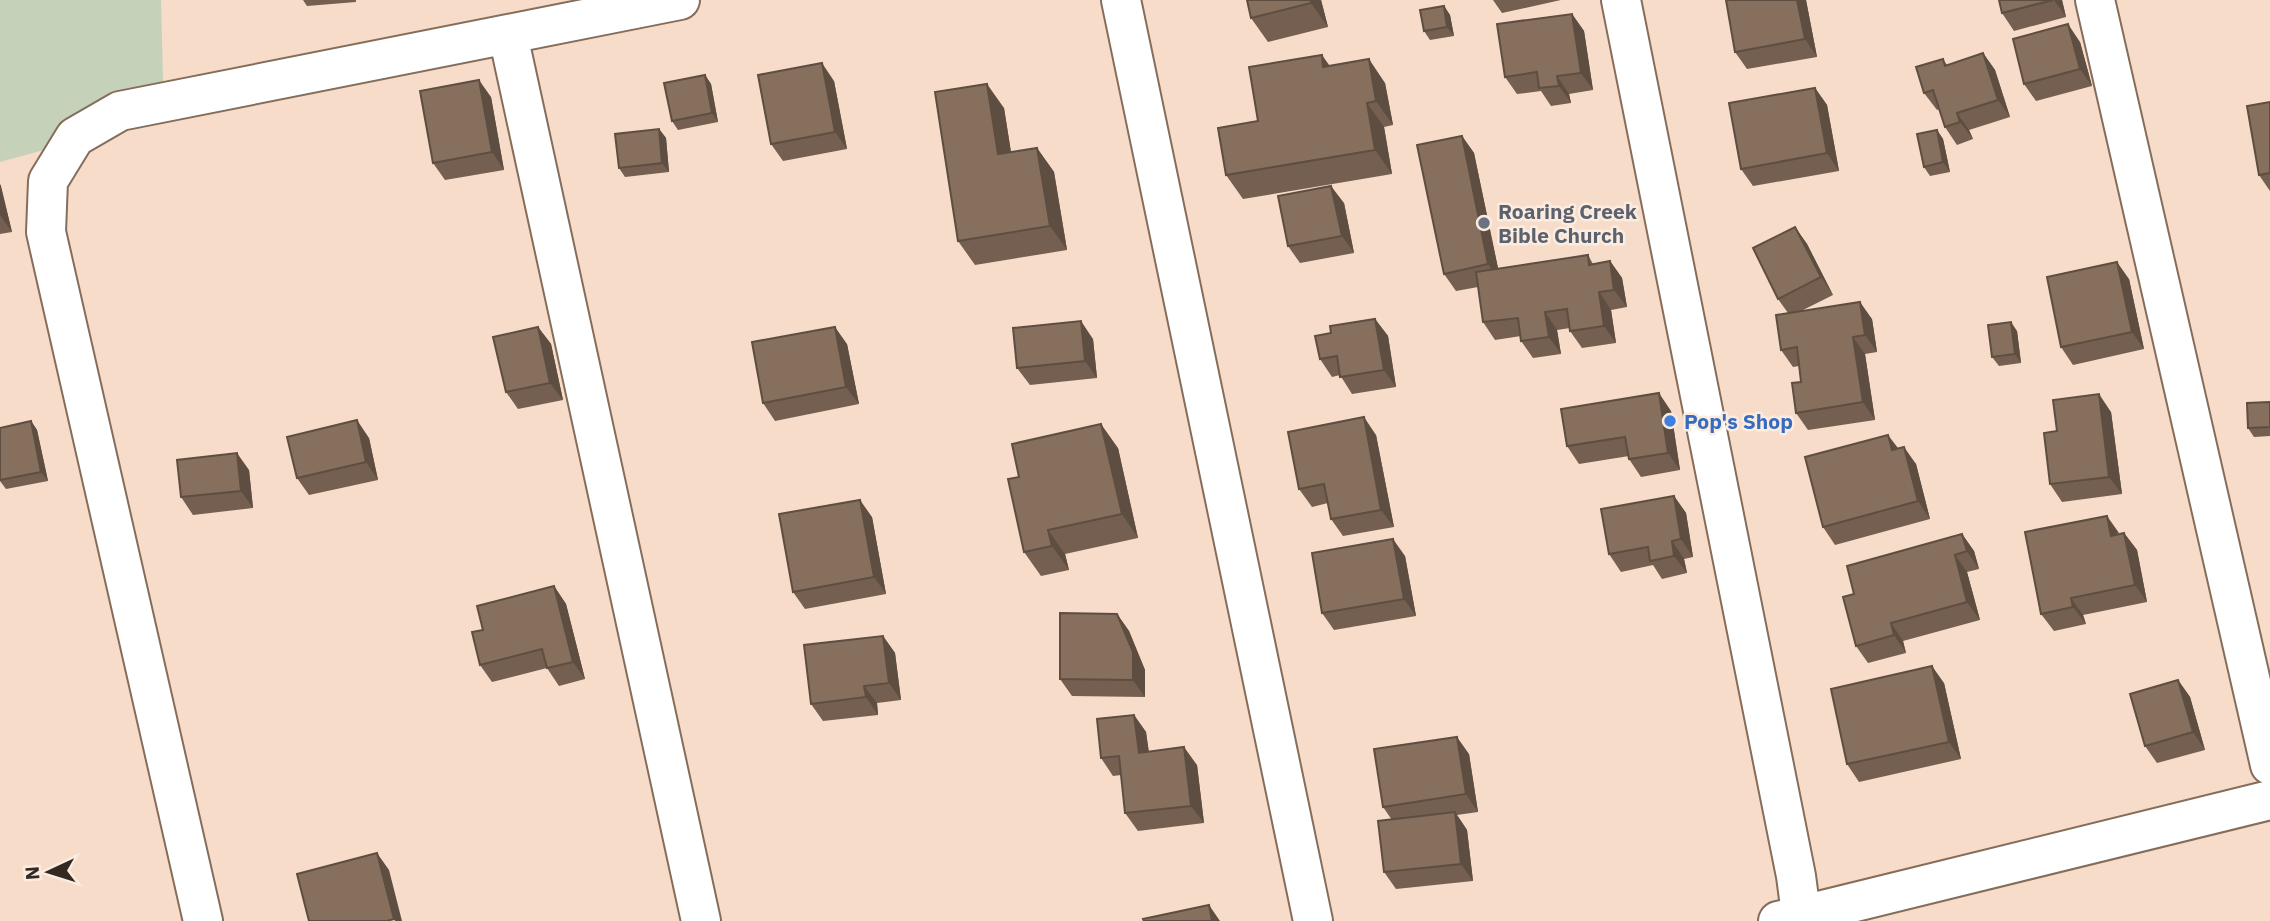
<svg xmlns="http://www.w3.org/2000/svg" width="2270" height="921" font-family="'IBM Plex Sans',sans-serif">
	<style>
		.green { fill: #c5d2b9 }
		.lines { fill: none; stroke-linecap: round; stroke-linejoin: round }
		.minor-casing { stroke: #856d5c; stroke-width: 42 }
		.minor { stroke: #fff; stroke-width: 38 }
		.wall { fill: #745f50 }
		.shaded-wall { fill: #5e4e41 }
		.building { fill: #876f5d; stroke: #5e4e41; stroke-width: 2 }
		.worship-dot { fill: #6b7280; stroke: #fcece0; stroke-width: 2.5 }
		.shop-dot { fill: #3f7fe0; stroke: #fcece0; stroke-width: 2.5 }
		.labels { text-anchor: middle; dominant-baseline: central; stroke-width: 5; stroke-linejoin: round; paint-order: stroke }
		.worship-label { font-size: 21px; font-weight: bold; fill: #5b616d; stroke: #fcece0; text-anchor: start }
		.shop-label { font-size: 21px; font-weight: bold; fill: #366cbe; stroke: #fcece0; text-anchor: start }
	</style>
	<rect width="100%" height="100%" fill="#f7dcc9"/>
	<path class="green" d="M0,0H161L164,117L0,162Z"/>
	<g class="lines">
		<defs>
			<path id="minor" d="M1121,0L1313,921
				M1621,0L1796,876L1802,921
				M2095,0L2270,765
				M508,35L701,921
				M203,921L46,232L48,181L75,137L120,111L680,0
				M1778,921L2270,800"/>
		</defs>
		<use href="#minor" class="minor-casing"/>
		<use href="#minor" class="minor"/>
	</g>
	<path class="wall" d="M303,0H356V2L307,6Z
		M1321,0L1328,27L1268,42L1251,18Z
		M1493,0H1561L1502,13Z
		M1806,0L1817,57L1747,69L1735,52Z
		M1999,0H2062L2066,17L2014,31L2002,13Z
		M1444,6L1450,15L1454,36L1430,40L1424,31Z
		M1572,14L1584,31L1593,90L1569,94L1571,103L1551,106L1541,91L1517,94L1505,77Z
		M2080,42L2092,86L2036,101L2024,84Z
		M1983,53L1995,70L2010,117L1969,130L1973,139L1957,145L1945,127L1939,109L1937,110L1924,93L1943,59L1947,65Z
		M1329,66L1385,83L1393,125L1384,127L1392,174L1243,199L1226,175L1258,121Z
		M705,75L711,84L718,122L678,130L672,121Z
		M834,81L847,149L783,161L771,144Z
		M1815,88L1827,105L1839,171L1753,186L1741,169Z
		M491,97L504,170L445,180L433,163Z
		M2270,102V191L2259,175Z
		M1004,108L1011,152L1037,148L1054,172L1067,250L975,265L958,241Z
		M659,129L666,138L669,172L625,177L619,168Z
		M1937,130L1943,139L1950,172L1930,176L1924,167Z
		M1462,136L1474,153L1498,269L1588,255L1593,264L1610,261L1622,278L1627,307L1611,310L1616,343L1582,348L1570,331V328L1557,330L1561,354L1533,358L1521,341V336L1495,340L1483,322L1478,287L1456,291L1444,274Z
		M0,184L12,232L0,234Z
		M1344,203L1354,253L1300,263L1288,246Z
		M1795,227L1807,244L1833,295L1801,311L1872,319L1877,352L1865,354L1875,420L1808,430L1796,413L1801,382L1799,366L1793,367L1781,350L1788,313L1778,299Z
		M2129,279L2144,349L2073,365L2061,347Z
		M1375,319L1388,336L1396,387L1352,394L1340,375L1332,377L1320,359L1331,333Z
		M538,327L551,344L563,400L518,409L506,392Z
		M2017,331L2021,363L1999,366L1992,357Z
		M1093,339L1097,378L1030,385L1017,368Z
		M847,344L859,404L775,421L763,403Z
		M2270,402V436L2254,437L2248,428Z
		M1671,411L1680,470L1641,477L1629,459V456L1579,464L1567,446Z
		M2111,412L2122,494L2062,502L2050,484L2057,431Z
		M31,421L37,430L48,481L6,489L0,481V428Z
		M1376,435L1394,527L1343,536L1331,519L1328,503L1312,507L1299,489Z
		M369,438L378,480L309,495L297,478Z
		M1118,448L1138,538L1065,554L1069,570L1041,576L1024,552L1019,477Z
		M1898,449L1916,464L1930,519L1835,545L1823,527Z
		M249,470L253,508L193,515L181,497Z
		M1674,496L1686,513L1693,557L1684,559L1687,573L1662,579L1653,565L1621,572L1609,554Z
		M872,517L886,594L805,609L793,592Z
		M2124,533L2137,550L2147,602L2083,615L2086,624L2054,631L2041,614L2119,534Z
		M1962,534L1974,551L1979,569L1967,572L1980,620L1903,641L1906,653L1868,663L1856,646Z
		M1405,556L1416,616L1334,630L1322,613Z
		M554,586L566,604L585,679L559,686L547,668L492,682L480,665L483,630Z
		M1117,614L1129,631L1145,670V697L1072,696L1060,679Z
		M883,636L895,653L901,700L877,703L878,715L823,721L811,704Z
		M2178,680L2190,697L2205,750L2157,763L2145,746Z
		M1944,683L1961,759L1859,782L1847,764Z
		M1134,715L1146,732L1149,752L1197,765L1204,823L1138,831L1125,813L1121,775L1113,776L1101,758Z
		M1469,754L1478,812L1457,815L1467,830L1473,881L1396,889L1384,872L1392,820L1383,807Z"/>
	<path class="shaded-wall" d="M1311,0H1321L1328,27L1311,3Z
		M1797,0H1806L1817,57L1805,39Z
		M2054,0H2062L2066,17Z
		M1444,6L1450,15L1454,36L1447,27Z
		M1572,14L1584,31L1593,90L1581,73Z
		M2068,24L2080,42L2092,86L2080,69Z
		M1983,53L1995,70L2010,117L1998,100Z
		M1322,55L1339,79L1323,67Z
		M1369,59L1385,83L1393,125L1376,101Z
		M822,63L834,81L847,149L835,132Z
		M705,75L711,84L718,122L712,113Z
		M1557,76L1569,94L1571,103L1559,86Z
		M479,80L491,97L504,170L492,152Z
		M987,84L1004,108L1015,178L998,154Z
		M1815,88L1827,105L1839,171L1827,153Z
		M1367,103L1384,127L1392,174L1375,150Z
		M1957,113L1969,130L1973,139L1960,122Z
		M659,129L666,138L669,172L662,163Z
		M1937,130L1943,139L1950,172L1943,162Z
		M1462,136L1474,153L1501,282L1488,264Z
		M1037,148L1054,172L1067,250L1050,226Z
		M0,184L1,186L12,232L0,215Z
		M1331,186L1344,203L1354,253L1342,236Z
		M1795,227L1807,244L1833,295L1821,277Z
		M1610,261L1622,278L1627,307L1614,290Z
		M2117,262L2129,279L2144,349L2132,332Z
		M1599,292L1611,310L1616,343L1604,326Z
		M1860,302L1872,319L1877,352L1865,335Z
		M1545,312L1557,330L1561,354L1549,337Z
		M1375,319L1388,336L1396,387L1384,370Z
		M1081,321L1093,339L1097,378L1085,361Z
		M2011,322L2017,331L2021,363L2015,354Z
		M538,327L551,344L563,400L550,383Z
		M835,327L847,344L859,404L846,387Z
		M1853,337L1865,354L1875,420L1863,402Z
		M1659,393L1671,411L1680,470L1668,453Z
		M2099,394L2111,412L2122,494L2109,477Z
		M1364,417L1376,435L1394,527L1381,510Z
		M357,420L369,438L378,480L366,462Z
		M31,421L37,430L48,481L41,472Z
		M1101,424L1118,448L1138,538L1122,514Z
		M1888,435L1901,452L1892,450Z
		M1904,447L1916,464L1930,519L1918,501Z
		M237,453L249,470L253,508L241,491Z
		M1674,496L1686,513L1693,557L1681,539Z
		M860,500L872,517L886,594L874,577Z
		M2107,516L2119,533L2111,536Z
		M1048,530L1065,554L1069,570L1052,546Z
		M2124,533L2137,550L2147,602L2135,585Z
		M1962,534L1974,551L1979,569L1967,551Z
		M1393,539L1405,556L1416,616L1404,599Z
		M1672,541L1684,559L1687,573L1674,556Z
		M1955,555L1967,572L1980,620L1967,602Z
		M554,586L566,604L585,679L573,662Z
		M2071,598L2083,615L2086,624L2073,607Z
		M1117,614L1129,631L1145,670V697L1133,680Z
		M1891,623L1903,641L1906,653L1894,635Z
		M883,636L895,653L901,700L889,683Z
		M1932,666L1944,683L1961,759L1949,742Z
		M2178,680L2190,697L2205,750L2193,732Z
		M864,686L877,703L878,715L866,697Z
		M1134,715L1146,732L1151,770L1139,753Z
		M1457,737L1469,754L1478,812L1466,794Z
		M1184,747L1197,765L1204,823L1191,806Z
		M1455,812L1467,830L1473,881L1461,864Z
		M377,853L389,870L402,921H395L394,919Z
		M1209,905L1220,921H1212Z"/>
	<path class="building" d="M1247,0H1311V3L1251,18Z
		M1726,0H1797L1805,39L1735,52Z
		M1999,0H2053L2002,13Z
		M1444,6L1447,27L1424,31L1420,10Z
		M1572,14L1581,73L1557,76L1559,86L1539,88L1537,72L1505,77L1497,24Z
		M2068,24L2080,69L2024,84L2013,39Z
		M1983,53L1998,100L1957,113L1960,122L1945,127L1933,90L1924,93L1916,67L1943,59L1945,66Z
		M1322,55L1323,67L1369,59L1376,101L1367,103L1375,150L1226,175L1218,128L1258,121L1249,67Z
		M822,63L835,132L771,144L758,75Z
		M705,75L712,113L672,121L664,83Z
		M479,80L492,152L433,163L420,91Z
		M987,84L998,154L1037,148L1050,226L958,241L935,92Z
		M1815,88L1827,153L1741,169L1729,103Z
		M2270,102V173L2259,175L2247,106Z
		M659,129L662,163L619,168L615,134Z
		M1937,130L1943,162L1924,167L1917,134Z
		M1462,136L1488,264L1444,274L1417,145Z
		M1331,186L1342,236L1288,246L1278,196Z
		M1795,227L1821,277L1778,299L1753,248Z
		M1588,255L1589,265L1610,261L1614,290L1599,292L1604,326L1570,331L1567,309L1545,312L1549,337L1521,341L1518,318L1483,322L1476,272Z
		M2117,262L2132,332L2061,347L2047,277Z
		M1860,302L1865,335L1853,337L1863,402L1796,413L1792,383L1801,382L1797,347L1781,350L1776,315Z
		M1375,319L1384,370L1340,377L1337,356L1320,359L1315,336L1331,333L1330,326Z
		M1081,321L1085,361L1017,368L1013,328Z
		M2011,322L2015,354L1992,357L1988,325Z
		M538,327L550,383L506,392L493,337Z
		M835,327L846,387L763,403L752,342Z
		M1659,393L1668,453L1629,459L1625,437L1567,446L1561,409Z
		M2099,394L2109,477L2050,484L2044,433L2057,431L2053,400Z
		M2270,402V427L2248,428L2247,403Z
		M1364,417L1381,510L1331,519L1324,484L1299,489L1288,432Z
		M357,420L366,462L297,478L287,437Z
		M31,421L41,472L0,480V428Z
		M1101,424L1122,514L1048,530L1052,546L1024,552L1008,479L1019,477L1012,444Z
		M1888,435L1892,450L1904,447L1918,501L1823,527L1805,457Z
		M237,453L241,491L181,497L177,460Z
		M1674,496L1681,539L1672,541L1674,556L1650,561L1648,547L1609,554L1601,509Z
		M860,500L874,577L793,592L779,514Z
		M2107,516L2111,536L2124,533L2135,585L2071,598L2073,607L2041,614L2025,532Z
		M1962,534L1967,551L1955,555L1967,602L1891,623L1894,635L1856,646L1843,597L1854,594L1847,566Z
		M1393,539L1404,599L1322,613L1312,553Z
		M554,586L573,662L547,668L542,649L480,665L472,632L483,630L477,606Z
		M1060,613L1117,614L1133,652V680L1060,679Z
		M883,636L889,683L864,686L866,697L811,704L804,645Z
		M1932,666L1949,742L1847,764L1831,689Z
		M2178,680L2193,732L2145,746L2130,694Z
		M1134,715L1139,753L1184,747L1191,806L1125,813L1119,756L1101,758L1097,719Z
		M1457,737L1466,794L1383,807L1374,749Z
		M1455,812L1461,864L1384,872L1378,821Z
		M377,853L394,919L387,921H309L297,874Z
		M1209,905L1212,921H1144L1143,919Z"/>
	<circle class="worship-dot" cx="1484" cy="223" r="7"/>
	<circle class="shop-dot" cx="1670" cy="421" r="7"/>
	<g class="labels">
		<g class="worship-label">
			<text x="1498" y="211">Roaring Creek<tspan x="1498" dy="24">Bible Church</tspan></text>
		</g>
		<g class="shop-label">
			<text x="1684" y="421">Pop's Shop</text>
		</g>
	</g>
	<g transform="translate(49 872) rotate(266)" stroke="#fcece0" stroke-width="5" paint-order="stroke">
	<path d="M0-5L12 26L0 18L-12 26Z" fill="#332922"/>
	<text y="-10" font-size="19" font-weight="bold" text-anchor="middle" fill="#332922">N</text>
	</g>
</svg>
